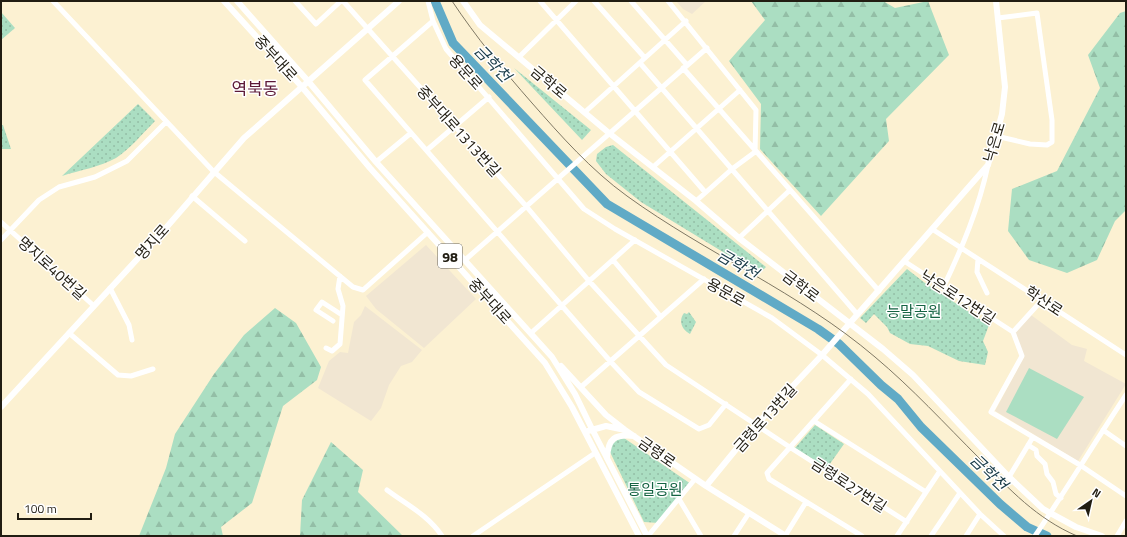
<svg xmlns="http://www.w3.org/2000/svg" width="1127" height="537" font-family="'Titillium Web','Noto Sans KR',sans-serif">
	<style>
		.education { fill: #f1e6d2 }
		.grass { fill: url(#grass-dots) }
		.forest { fill: url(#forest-firs) }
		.pitch { fill: #abdec2 }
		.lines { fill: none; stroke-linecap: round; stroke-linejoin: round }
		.river { stroke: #60aac6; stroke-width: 9 }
		.minor { stroke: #fff; stroke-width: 5 }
		.major { stroke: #fff; stroke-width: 6 }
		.tram { stroke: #7f7864; stroke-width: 1 }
		.labels { text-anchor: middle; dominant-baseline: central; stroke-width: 3; stroke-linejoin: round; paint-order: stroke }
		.shield { fill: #fff; stroke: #646159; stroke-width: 1 }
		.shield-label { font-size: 14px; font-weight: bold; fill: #211d12 }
		.street-label { font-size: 15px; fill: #211d12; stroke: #fff }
		.park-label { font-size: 15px; fill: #156443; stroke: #fff }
		.water-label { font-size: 16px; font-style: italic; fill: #183a47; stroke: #fff }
		.quarter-label { font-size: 17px; fill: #5c1a37; stroke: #fff }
	</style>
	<defs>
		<pattern id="grass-dots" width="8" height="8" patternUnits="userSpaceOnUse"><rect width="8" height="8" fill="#abdec2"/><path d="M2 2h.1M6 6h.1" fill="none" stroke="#93bea6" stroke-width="1.8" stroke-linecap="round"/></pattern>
		<pattern id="forest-firs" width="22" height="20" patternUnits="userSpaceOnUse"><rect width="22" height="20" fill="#abdec2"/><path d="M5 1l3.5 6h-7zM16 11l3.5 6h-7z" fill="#93bea6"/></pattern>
	</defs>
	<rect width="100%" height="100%" fill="#fcf1d2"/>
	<path class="education" d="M676,1H706L692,14L683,9Z
		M426,245L476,299L424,348L376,309L366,296Z
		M365,306L422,350L412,362L401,366L389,385L381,408L371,421L318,388L329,361L340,352L348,353L354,322L361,315Z
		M1031,315L1072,345L1087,349L1084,361L1126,384L1078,461L995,411L1024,357L1015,333Z"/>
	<path class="grass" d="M1,12L15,28L1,40Z
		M514,68L591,130L582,140Z
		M138,104L155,121C143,133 130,149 116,158C100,167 80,170 62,176Z
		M1,125H3L11,149H1Z
		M613,145L766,267L759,274L641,202L606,174L596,161L597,154L606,147Z
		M907,269L925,283L989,325L983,341L988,352L985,365L959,361L928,346L910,344L890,333L887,327L874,314L866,323L860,318Z
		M689,312L696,322L690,334C682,330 678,321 684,313L687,314Z
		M815,425L844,444L827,468L795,448Z
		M624,438L691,484L659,523L644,522L610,452L611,445L617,440Z"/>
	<path class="forest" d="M751,1H883L895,8L928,1L949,55L886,119L889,141L821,216L760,149L761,104L729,61L765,20Z
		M1126,11V210L1115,221L1097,260L1067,273L1029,260L1008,231L1012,189L1057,171L1100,88L1088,55L1120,13Z
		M275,308L296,323L321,367L317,380L283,406L252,503L221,527L223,536H139L166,468L175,434L214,374L244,335Z
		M331,442L363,470L358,492L403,536H300L302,500Z"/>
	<path class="pitch" d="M1029,368L1084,397L1057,439L1006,412Z"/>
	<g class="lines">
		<path class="river" d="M435,1L453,43L607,204L818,329L839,344L881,385L898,399L921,427L1000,504L1027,527L1047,536"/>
		<path class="minor" d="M53,1L213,171L353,287L363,290L428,232
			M295,1L316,24L341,1
			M343,1L526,206L589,281L666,365L791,448L907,522
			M428,1L433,21L446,49L584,209L615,229L772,318L822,355L868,394L980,514L1004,536
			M540,1L705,192
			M594,1L645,58
			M631,1L687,65
			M668,1L756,110L755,152
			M433,21L365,80L610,361L639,392L699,429L709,425L726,404
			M519,57L576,1
			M640,63L857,314
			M683,68L879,291
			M585,112L686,21
			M996,136L1030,144L1047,145L1052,142V120L1037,13L998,18
			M427,150L489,97
			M376,162L411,133
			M653,167L740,90
			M192,196L245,241
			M696,201L732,169L755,152
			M1,222L94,306
			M932,229L1126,355
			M739,238L790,190
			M1,240L39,200L59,187L95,177L127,161L166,122
			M978,259L977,272L987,293
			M465,260L707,48
			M613,260L661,317
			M904,261L1013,332
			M110,288L129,325L132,340
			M943,288C962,248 979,208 988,165
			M1042,300L1013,332L1022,356L991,412L1080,465L1126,496
			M333,321L316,310L322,302L342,315
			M69,333L118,375L131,376L153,369
			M531,333L635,240
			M326,348L332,351L340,344L343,306L338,289L340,276
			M851,379L767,473L769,479L862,536
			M581,387L704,279
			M814,421L926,492
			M1103,430L1126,446
			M1028,445L1036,450L1037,456L1045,464L1047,474L1053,482L1056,494L1061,498
			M1009,477L1033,437
			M387,490C407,505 428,515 442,536
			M679,499L701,536
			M473,536L595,453
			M648,536L695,479
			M734,536L749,513
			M785,536L806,502
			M897,536L940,471
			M931,536L960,493
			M966,536L980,514
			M1035,536C1066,490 1095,442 1126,395
			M1117,536L1126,521"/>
		<path class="major" d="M224,1L302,87L370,168L545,363L572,407L639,536
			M237,1L308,81L376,162L552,357L575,394L592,429L647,536
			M463,1L480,25L609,133L696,201L739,238L883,349L913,375L1009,477L1043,509L1076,527L1102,536
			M561,366L606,415L624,429
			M1,407L165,229L244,138L399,1
			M588,431L606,426L625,430L706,486L786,536
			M607,458C608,438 615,434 634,436
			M706,486L756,425L822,355L988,165L1002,114L1005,87L996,1"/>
		<path class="tram" d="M452,1C476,37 503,70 532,103C561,136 591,170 627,196C707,254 800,293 875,357C912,388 945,424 980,459C1009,489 1037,519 1077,536"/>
	</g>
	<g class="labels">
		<rect class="shield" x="438" y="244" width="24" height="24" rx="3"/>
		<g class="shield-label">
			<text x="450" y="256">98</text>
		</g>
		<g class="street-label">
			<text transform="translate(276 58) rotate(48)">중부대로</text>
			<text transform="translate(466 72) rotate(48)">용문로</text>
			<text transform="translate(549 82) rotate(40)">금학로</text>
			<text transform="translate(459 131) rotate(48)">중부대로1313번길</text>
			<text transform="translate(994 142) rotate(-73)">낙은로</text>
			<text transform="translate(152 242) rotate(-48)">명지로</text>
			<text transform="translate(52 268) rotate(42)">명지로40번길</text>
			<text transform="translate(801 286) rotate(37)">금학로</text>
			<text transform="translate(726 292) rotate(29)">용문로</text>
			<text transform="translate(958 297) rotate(33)">낙은로12번길</text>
			<text transform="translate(490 301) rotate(48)">중부대로</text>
			<text transform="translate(1044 301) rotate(33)">학산로</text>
			<text transform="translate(765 418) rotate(-48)">금령로13번길</text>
			<text transform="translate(657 452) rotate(35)">금령로</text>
			<text transform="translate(849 485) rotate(33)">금령로27번길</text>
		</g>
		<g class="park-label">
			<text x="914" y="311">능말공원</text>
			<text x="655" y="489">통일공원</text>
		</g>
		<g class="water-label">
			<text transform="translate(493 63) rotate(46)">금학천</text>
			<text transform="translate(738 264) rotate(30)">금학천</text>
			<text transform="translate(989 472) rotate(44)">금학천</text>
		</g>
		<g class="quarter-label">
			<text x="255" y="89">역북동</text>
		</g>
	</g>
	<rect width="1127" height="537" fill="none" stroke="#211d12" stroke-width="4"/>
	<g transform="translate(1091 501) rotate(34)" stroke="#ffffff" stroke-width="3" paint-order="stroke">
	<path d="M0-3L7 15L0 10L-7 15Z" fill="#211d12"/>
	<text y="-6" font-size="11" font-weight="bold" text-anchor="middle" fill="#211d12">N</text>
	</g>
	<path d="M18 513v6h73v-6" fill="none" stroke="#211d12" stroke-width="2"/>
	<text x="24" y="513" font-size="12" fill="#211d12" stroke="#ffffff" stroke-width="3" paint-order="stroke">100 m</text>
</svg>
